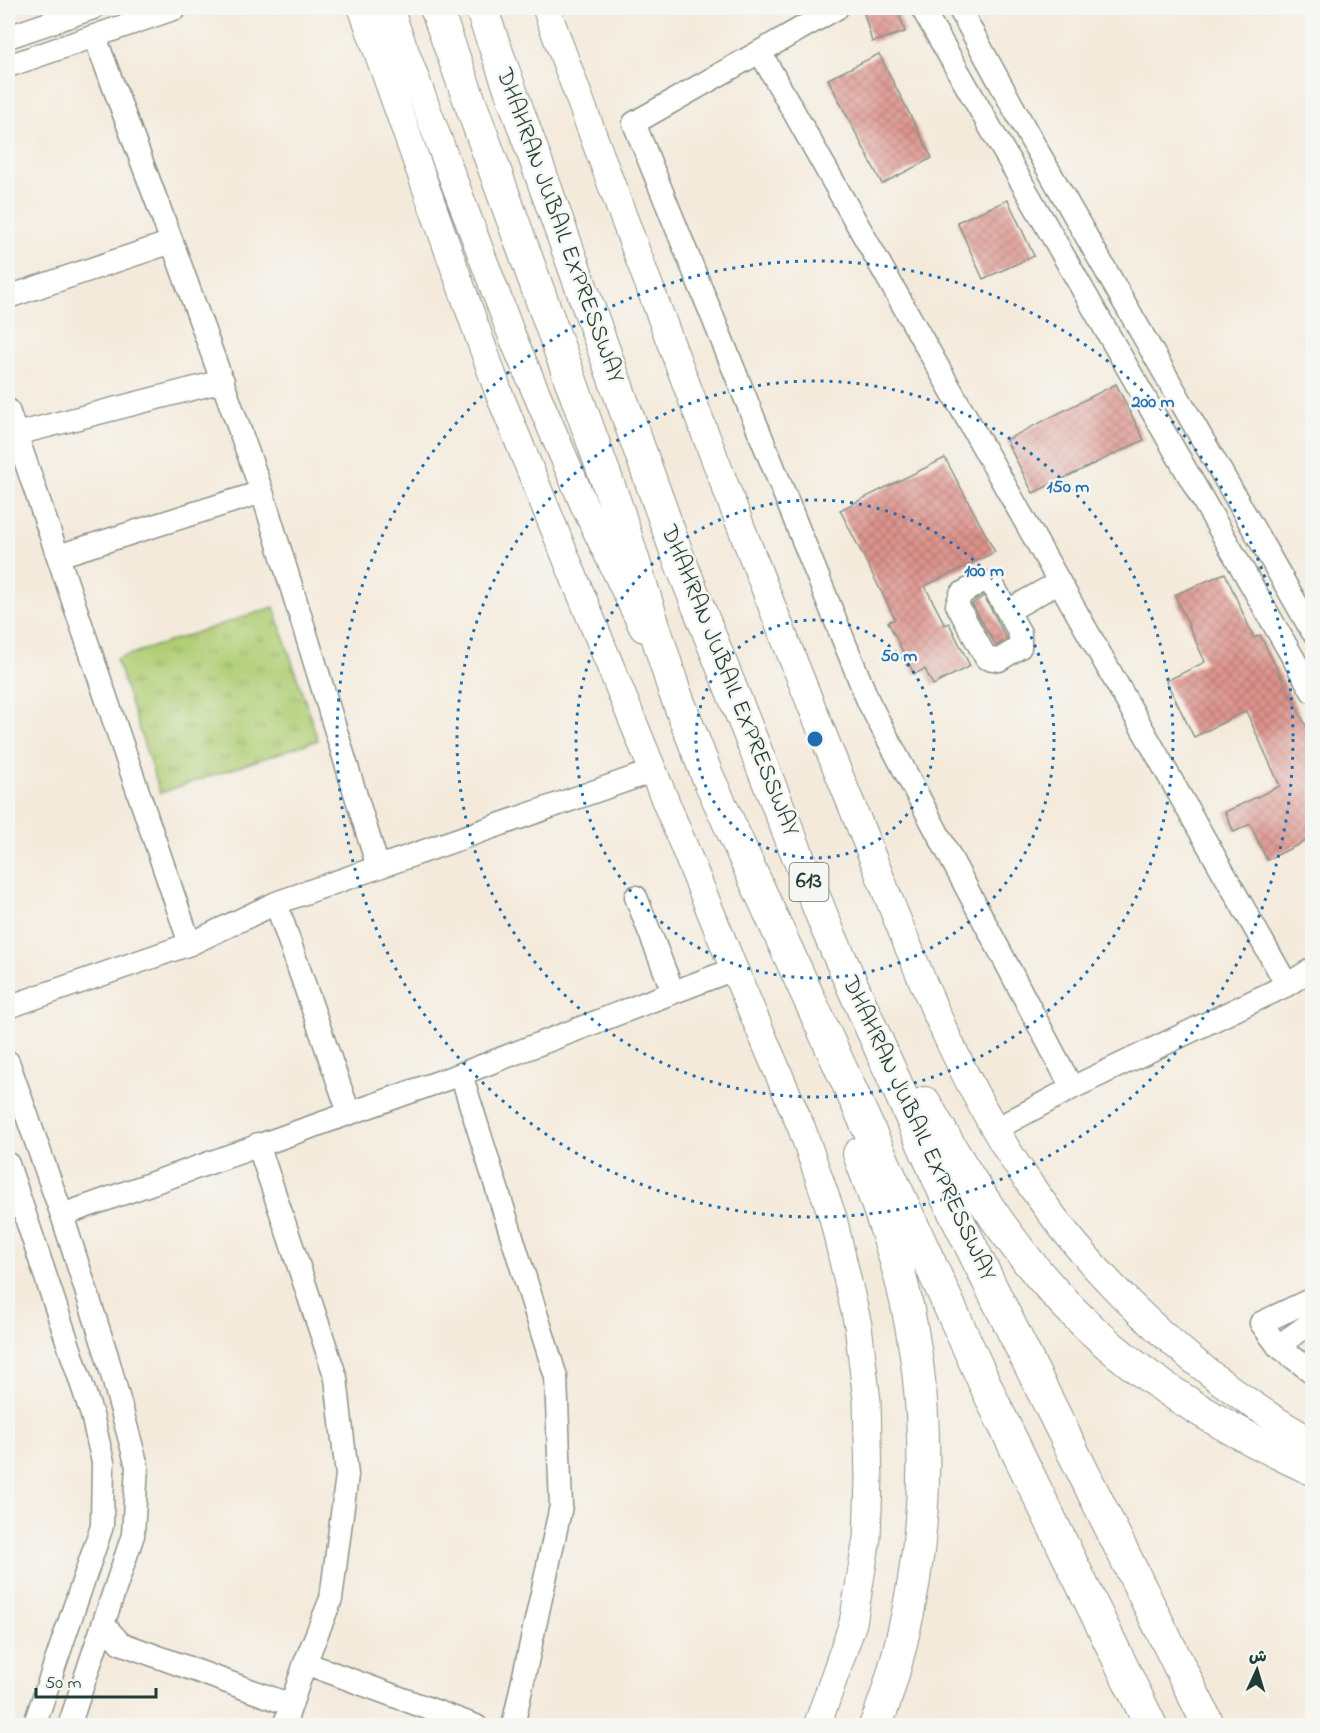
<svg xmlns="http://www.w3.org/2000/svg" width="1320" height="1733" font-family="'Indie Flower','Playpen Sans Arabic',sans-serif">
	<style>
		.grass { fill: url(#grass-tufts); stroke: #688654; stroke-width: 1.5 }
		.building { fill: url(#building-cross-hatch) }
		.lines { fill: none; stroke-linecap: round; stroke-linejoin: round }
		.minor-casing { stroke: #8a9488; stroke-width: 25 }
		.major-casing { stroke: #8a9488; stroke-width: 29 }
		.highway-casing { stroke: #8a9488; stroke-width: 34 }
		.minor { stroke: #fff; stroke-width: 22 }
		.major { stroke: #fff; stroke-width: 27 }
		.highway { stroke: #fff; stroke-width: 32 }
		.ring { fill: none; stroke: #1f6fb2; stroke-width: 3; stroke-dasharray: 3 6 }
		.labels { text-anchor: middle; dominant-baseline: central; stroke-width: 5; stroke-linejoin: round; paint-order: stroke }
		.shield { fill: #f6f6f2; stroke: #60746d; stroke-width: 1.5 }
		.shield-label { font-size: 22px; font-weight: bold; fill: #1f3d34 }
		.street-label { font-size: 24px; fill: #1f3d34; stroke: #f6f6f2 }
		.centre { fill: #1f6fb2; stroke: #f6f6f2; stroke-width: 3 }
		.ring-label { font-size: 18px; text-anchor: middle; font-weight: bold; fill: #1f6fb2; stroke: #f6f6f2; stroke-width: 5; stroke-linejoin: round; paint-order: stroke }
	</style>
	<defs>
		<pattern id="grass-tufts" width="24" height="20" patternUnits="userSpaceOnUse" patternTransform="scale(1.5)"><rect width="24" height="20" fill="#b0ce75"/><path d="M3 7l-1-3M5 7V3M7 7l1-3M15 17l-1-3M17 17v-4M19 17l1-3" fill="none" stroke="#8fa861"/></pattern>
		<pattern id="building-cross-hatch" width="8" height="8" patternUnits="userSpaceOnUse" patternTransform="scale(1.5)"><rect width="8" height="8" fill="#de938c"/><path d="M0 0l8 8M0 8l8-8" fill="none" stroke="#b37973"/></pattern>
	</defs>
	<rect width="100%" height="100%" fill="#f6f6f2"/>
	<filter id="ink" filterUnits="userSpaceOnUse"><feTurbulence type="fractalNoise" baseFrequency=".0167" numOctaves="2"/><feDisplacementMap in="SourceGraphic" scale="12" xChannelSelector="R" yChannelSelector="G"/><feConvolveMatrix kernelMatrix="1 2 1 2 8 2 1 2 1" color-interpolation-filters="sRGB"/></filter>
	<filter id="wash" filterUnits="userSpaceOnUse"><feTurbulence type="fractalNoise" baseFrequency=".008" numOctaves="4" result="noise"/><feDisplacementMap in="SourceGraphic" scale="24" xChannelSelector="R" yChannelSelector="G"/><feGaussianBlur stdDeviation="1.35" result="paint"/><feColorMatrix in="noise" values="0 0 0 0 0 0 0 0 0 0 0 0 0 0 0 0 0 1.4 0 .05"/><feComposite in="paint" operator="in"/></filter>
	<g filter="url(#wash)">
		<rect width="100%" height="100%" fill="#f4eadb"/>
		<path class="grass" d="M274,607L318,740L160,793L116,659Z"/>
		<g id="blocks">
			<path class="building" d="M882,8H897L905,32L872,42L864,13Z
				M879,54L932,158L882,184L828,79Z
				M1008,200L1034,256L983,279L957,222Z
				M1116,384L1144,440L1033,493L1006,440Z
				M945,458L995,552L925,586L945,625L949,623L970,666L933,685L925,669L914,674L888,622L895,619L840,510Z
				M1225,573L1254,638L1260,635L1312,738V838L1267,860L1250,824L1234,832L1225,812L1280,786L1246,711L1194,737L1166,681L1205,662L1175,595Z
				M984,596L1006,637V639L996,646L972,604Z"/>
		</g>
	</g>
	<g filter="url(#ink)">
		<use href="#blocks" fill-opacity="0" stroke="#8a9488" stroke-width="1.5"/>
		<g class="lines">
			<defs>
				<path id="minor" d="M837,8L634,123L869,703L1072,1088L1287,985L1312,969
					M922,8L1312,691
					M959,8L1029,136L1312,631
					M8,37L93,8
					M95,37L172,242L262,492L378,867
					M760,52L1287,985
					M8,66L176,8
					M8,297L172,242
					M8,410L190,944
					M16,434L223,381
					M58,556L262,492
					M982,581L992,584L1020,633V647L999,660L986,658L957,605L961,594Z
					M1008,611L1059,582
					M636,897L673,992
					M276,903L349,1113
					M8,1007L190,944L276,903L653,771
					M8,1062L62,1215L107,1356L137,1466L133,1535L69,1726
					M461,1074L556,1377L561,1506L513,1726
					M994,1130L1072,1088
					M258,1144L336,1378L347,1475L331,1599L305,1663L284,1726
					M8,1164L92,1415L103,1462L102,1526L34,1726
					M62,1215L461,1074L734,969
					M1312,1299L1261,1323L1278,1346L1312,1372
					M1278,1346L1312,1322
					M104,1625L120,1643L291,1705
					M305,1663L476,1726"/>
				<path id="major" d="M362,8L500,396L734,969L802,1129L833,1218L858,1325L867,1401L869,1479L867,1538L853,1623L817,1726
					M389,8L512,336L584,505L643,628
					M546,8C643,271 741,534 847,794C903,930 950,1073 1036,1193C1108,1295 1205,1380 1312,1442"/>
				<path id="highway" d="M436,8L618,511L674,690L707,775L995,1406L1151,1726
					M481,8L676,551L828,931L947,1198L1209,1726
					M925,1103C970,1184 1022,1266 1091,1329C1155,1389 1233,1433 1312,1469
					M859,1154C875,1198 892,1242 903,1288C931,1403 930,1528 901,1643C894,1672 887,1699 875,1726"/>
			</defs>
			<use href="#minor" class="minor-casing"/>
			<use href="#major" class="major-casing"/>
			<use href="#highway" class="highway-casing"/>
			<use href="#minor" class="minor"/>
			<use href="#major" class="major"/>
			<use href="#highway" class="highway"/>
		</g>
	</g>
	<g class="ring">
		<circle cx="815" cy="739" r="119"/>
		<circle cx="815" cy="739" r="239"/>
		<circle cx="815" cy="739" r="358"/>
		<circle cx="815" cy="739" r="478"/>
	</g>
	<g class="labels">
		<rect class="shield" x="789.5" y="863" width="39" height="38" rx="4.5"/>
		<g class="shield-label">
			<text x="809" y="882">613</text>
		</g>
		<g class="street-label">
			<text transform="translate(559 226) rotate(70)">DHAHRAN JUBAIL EXPRESSWAY</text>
			<text transform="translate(729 681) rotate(68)">DHAHRAN JUBAIL EXPRESSWAY</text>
			<text transform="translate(918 1129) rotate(65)">DHAHRAN JUBAIL EXPRESSWAY</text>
		</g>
	</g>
	<circle cx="815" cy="739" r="9" class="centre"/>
	<g class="ring-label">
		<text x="1153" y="407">200 m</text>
		<text x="1068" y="492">150 m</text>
		<text x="984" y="576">100 m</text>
		<text x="899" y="661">50 m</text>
	</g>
	<rect width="1320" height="1733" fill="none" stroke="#f6f6f2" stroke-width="30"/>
	<g transform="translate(1257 1670) rotate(4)" stroke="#f6f6f2" stroke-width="4.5" paint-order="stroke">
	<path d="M0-4.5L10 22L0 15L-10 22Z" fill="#1f3d34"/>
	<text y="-9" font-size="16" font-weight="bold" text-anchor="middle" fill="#1f3d34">ش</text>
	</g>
	<path d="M36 1688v9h120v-9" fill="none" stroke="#1f3d34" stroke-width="3"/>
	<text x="45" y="1688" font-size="18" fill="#1f3d34" stroke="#f6f6f2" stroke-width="4.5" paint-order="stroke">50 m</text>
</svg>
